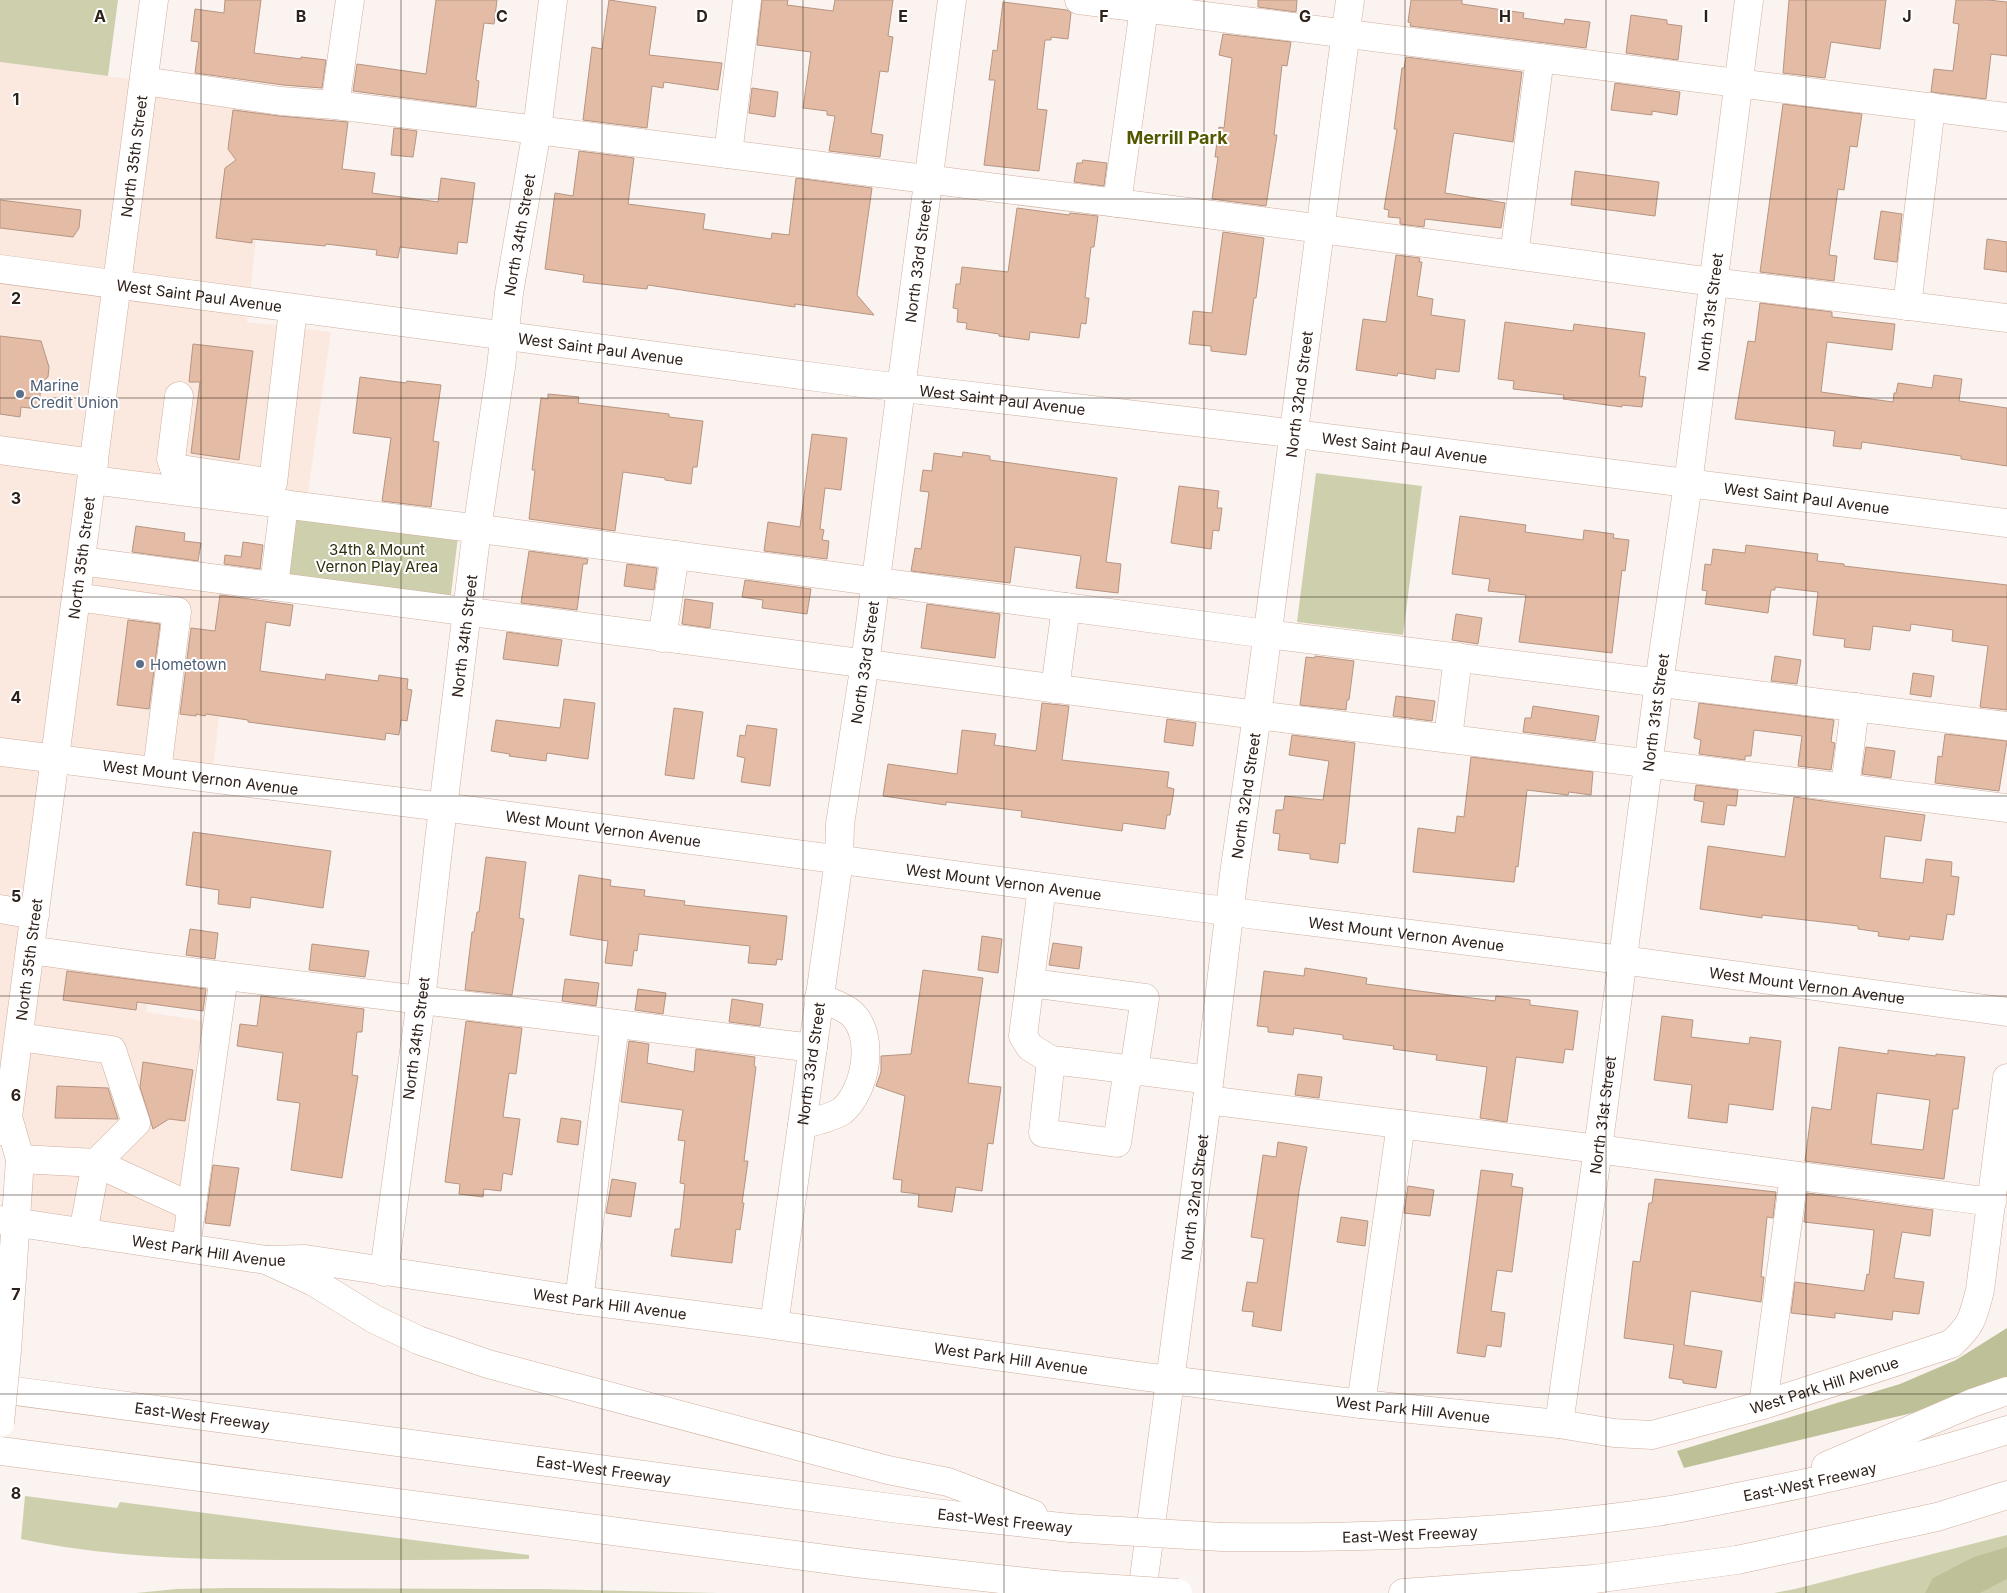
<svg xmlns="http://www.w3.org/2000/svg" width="2007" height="1593" font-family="Inter,sans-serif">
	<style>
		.built { fill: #fbe9e0 }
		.green { fill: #ced0ad }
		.forest { fill: #bec197 }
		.building { fill: #e4bba4; stroke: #b69583; fill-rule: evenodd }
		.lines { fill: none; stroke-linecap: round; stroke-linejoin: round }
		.minor-casing { stroke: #d1ae9c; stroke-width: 29 }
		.major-casing { stroke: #d1ae9c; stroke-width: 29 }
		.highway-casing { stroke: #d1ae9c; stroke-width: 29 }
		.minor { stroke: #fff; stroke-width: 28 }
		.major { stroke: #fff; stroke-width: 28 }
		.highway { stroke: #fff; stroke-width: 28 }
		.major-bridge-casing { stroke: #d1ae9c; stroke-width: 29; stroke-linecap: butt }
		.highway-bridge-casing { stroke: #d1ae9c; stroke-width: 29; stroke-linecap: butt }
		.major-bridge { stroke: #fff; stroke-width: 28 }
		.highway-bridge { stroke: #fff; stroke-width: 28 }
		.grid { fill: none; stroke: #2e211a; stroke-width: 1; stroke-opacity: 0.55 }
		.service-dot { fill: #5c6f8a; stroke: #fff; stroke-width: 2 }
		.labels { text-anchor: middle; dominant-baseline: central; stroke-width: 4; stroke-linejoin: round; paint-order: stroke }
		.street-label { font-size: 15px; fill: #2e211a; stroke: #fff }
		.service-label { font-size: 15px; fill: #4e5e75; stroke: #fff; text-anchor: start }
		.park-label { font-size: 15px; fill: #2e2f0d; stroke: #fff }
		.quarter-label { font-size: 18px; font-weight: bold; fill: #535800; stroke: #fff }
		.grid-label { font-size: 16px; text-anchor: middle; font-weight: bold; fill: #2e211a; stroke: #fff; stroke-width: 4; stroke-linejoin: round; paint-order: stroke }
	</style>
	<rect width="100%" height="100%" fill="#fbf3f0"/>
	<path class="built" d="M0,62L144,81L272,91L247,322L331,332L306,507L92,480L81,561L235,581L212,778L55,759L30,950L152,967L146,1012L217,1023L186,1247L16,1223L0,1112Z"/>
	<path class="green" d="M0,0H118L108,76L0,62Z
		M1316,473L1422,486L1403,635L1297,622Z
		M292,513L458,537L450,602L284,577Z
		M25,1496L117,1508L120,1502L529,1555V1559C456,1560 382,1560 309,1560C212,1560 116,1559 21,1539Z
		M2007,1535V1593H1774L1795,1589Z
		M228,1588L541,1589L718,1593H136L177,1589Z"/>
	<path class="forest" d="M2007,1328V1377L1912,1413L1684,1468L1677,1451L1900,1384L1956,1360Z
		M2007,1547V1579L1980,1593H1925L1933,1578L1974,1557Z"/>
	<path class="building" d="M225,0H261L254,53L301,59V57L326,60L322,88L283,85L195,73L199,42L191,41L195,9L224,13Z
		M436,0H497L494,24L484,23L476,80L479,81L476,107L353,91L357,64L426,74Z
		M609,0L656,7L649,55L722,63L718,90L664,82L663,88L652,86L647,128L583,120L592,47L602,49Z
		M762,0H788L787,5L833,11L835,0H893L888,36L893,37L888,72L880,71L871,133L883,135L880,157L829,151L835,116L827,115V111L803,108L811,52L757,45Z
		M1258,0H1297L1296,12L1258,7Z
		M1411,0H1462V4L1524,13L1523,18L1564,24L1565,19L1590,22L1586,48L1410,26L1411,23L1408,22Z
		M1789,0H1886L1880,49L1831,42L1825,78L1783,73Z
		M1956,0H1988L2007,2V56L1991,54L1986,99L1931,92L1934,69L1953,71L1959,24L1953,23Z
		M1003,2L1067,10L1071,13L1068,39L1051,37V40H1045L1037,109L1047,110L1039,171L984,165L995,80H989L993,50L997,51Z
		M1631,15L1667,20V24L1682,26L1678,60L1626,53Z
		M1223,34L1291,42L1287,66L1282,65L1274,135H1277L1266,206L1212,199L1218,157H1215L1219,127L1224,128L1232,58L1219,55Z
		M1406,57L1522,72L1513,142L1454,133L1453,137L1445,193L1505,203L1501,228L1425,219L1424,227L1400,224V218L1388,217L1389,210L1384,209L1397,129H1394L1402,68H1404Z
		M1615,83L1680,92L1677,115L1652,111V115L1611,110Z
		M752,88L778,92L775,117L749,113Z
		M1783,104L1862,114L1857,147L1850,146L1844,190L1838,189L1829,255L1837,256L1834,281L1760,272Z
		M233,110L279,116L348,122L342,169L375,173L372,193L438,202L441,178L475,183L467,243L458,242L457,254L400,247L398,258L376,255L377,250L326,244L325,246L252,239V243L216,238L225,168L236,160L228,149Z
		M394,128L417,131L413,157L391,155Z
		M579,151L634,158L628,204L705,214L703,229L771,239L772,233L789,235L796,178L872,188L857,295L874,315L795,304V307L648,285L647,289L583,282L584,275L545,269L555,193L573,196Z
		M1083,160L1107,163L1104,186L1074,182L1077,163H1082Z
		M1575,171L1659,182L1655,216L1571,205Z
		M0,200L81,210L79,228L73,237L0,228Z
		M1017,208L1069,215L1070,213L1098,216L1094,247H1091L1085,298H1089L1086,324L1081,323L1079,338L1030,332L1029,340L999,336V334L966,329L967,323L957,322L958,309L953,308L956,284H960L962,267L1008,272Z
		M1881,211L1902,214L1897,262L1874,259Z
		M1223,232L1264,238L1256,298H1254L1246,355L1211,351V346L1189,344L1193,311L1212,313Z
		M1987,239L2007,242V272L1984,269Z
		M1396,255L1420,258L1419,262H1422L1417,296L1433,299L1431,315L1465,320L1459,372L1436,369L1435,379L1398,373L1397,376L1356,370L1363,319L1386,322Z
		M1760,303L1832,312V317L1895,324L1892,350L1827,342L1821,392L1893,402L1894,393H1896L1898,383L1932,388L1934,375L1962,379L1959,401L2007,408V466L1961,459V456L1862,442L1861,449L1833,446L1835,431L1735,419L1748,341L1755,342Z
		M1505,322L1573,331L1574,324L1645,333L1639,376L1646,377L1642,407L1622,405V407L1563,399L1564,395L1513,389L1514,381L1498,379Z
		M0,336L41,341L49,367L48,377L42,382L38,409L21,407L20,417L0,414Z
		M193,344L253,351L239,460L191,453L200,382H189Z
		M360,377L406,383L407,381L441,385L433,441L439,442L431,507L382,501L391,438L353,433Z
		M548,394L579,397L578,403L669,414V417L703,421L697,467H693L691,484L665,480V478L623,472L615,531L529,519L535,470H532L541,398L548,399Z
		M812,434L847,438L841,490L825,488L820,529L824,530L822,540L829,541L827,559L764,551L768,522L800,527Z
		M963,452L990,456V460L1117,478L1106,562L1121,564L1118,593L1076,588L1081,556L1015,547L1010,583L911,571L915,548L921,549L929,492L920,491L923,470L932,471L934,453L962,457Z
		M1179,486L1219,491L1217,508H1222L1219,531L1213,530L1211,549L1171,543Z
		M1460,516L1526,525L1525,532L1583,540L1584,530L1614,534L1613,538L1629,540L1625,571L1622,570L1612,653L1519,642L1526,595L1488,591L1490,579L1452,574Z
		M136,526L185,533L184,541L201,543L198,561L132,552Z
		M243,542L263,545L260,569L224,564L225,555L241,557Z
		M1746,545L1818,554L1817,561L1844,564V566L2007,585V710L1980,707L1988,646L1952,641L1953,630L1911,624L1910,631L1873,626L1870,650L1844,647L1845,639L1813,635L1818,592L1775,587V590H1771L1768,613L1705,604L1707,591L1702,590L1705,564L1711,565L1713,549L1745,553Z
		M529,551L588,559L587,564H583L577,610L521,603Z
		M627,564L657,568L654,590L624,586Z
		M745,580L811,589L807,614L762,608L763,600L742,597Z
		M220,595L293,605L290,626L266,622L260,671L325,680L326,674L378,681L379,675L408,679L407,689L412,690L407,721L401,720L399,735L386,733L385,740L248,722V720L206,714L205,716L196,714V716L180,714L191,628L215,631Z
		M685,599L713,603L710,628L682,624Z
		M927,604L1000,614L995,658L921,648Z
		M1456,614L1482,618L1478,644L1452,640Z
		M128,620L160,624L149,709L117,705Z
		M507,632L562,640L558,666L503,659Z
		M1315,656L1354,661L1349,700H1347L1346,710L1300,705L1306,657L1315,658Z
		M1775,656L1801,660L1797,684L1771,681Z
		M1913,673L1934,676L1931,697L1910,694Z
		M1396,696L1435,701L1432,721L1393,716Z
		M564,699L595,703L588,759L547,753L546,761L509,756L510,754L491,751L496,720L560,728Z
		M1042,703L1069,706L1062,760L1169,772L1167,787L1174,789L1170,815H1167L1165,829L1123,823L1122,831L1021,817L1022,811L946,802V805L883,796L888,764L957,774L962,730L996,734L994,745L1036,751Z
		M1699,703L1834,720L1831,742L1835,743L1831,770L1798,766L1802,736L1754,730L1751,756H1745V760L1699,754L1701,740L1694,738Z
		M1533,706L1599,716L1595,741L1523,732L1525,718H1531Z
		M674,708L703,712L694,779L665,775Z
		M1167,719L1196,723L1193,746L1164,742Z
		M747,725L777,729L770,786L741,782L745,758L737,756L740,735L745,736Z
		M1945,734L2007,741L1999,791L1935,783L1938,756L1942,757Z
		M1292,735L1355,743L1345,844L1340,843L1338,863L1310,859V854L1278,850L1280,834L1273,833L1276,810H1283L1285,796L1323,800L1329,761L1289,755Z
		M1866,747L1895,751L1891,778L1862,774Z
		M1471,757L1593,772L1591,795L1569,792L1568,795L1527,790L1518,867L1516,866L1514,882L1413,872L1418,828L1455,833L1457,816L1464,817Z
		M1696,785L1738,790L1736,806L1727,805L1724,825L1701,822L1704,802L1694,800Z
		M1794,797L1925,815L1921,841L1885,836L1880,878L1923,883L1926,859L1952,862L1951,876L1959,877L1954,915L1947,914L1943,940L1910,936L1909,940L1878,936L1879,932L1858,929V926L1762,915V918L1700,909L1708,846L1785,857Z
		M193,832L331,851L323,908L251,897L250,908L218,904L219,890L186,885Z
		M486,857L526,862L519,918L524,919L512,995L465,990L472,932H474L477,912H479Z
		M579,875L611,880L610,886L645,890L644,896L685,901L684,905L787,916L782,960L777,959L776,965L748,963L750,946L639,934L637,951L634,950L632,966L605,963L608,941L570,935Z
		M190,929L218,933L215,959L186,955Z
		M982,936L1002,939L998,973L978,970Z
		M1053,943L1082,947L1079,969L1049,965Z
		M312,944L369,951L365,977L309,970Z
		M1305,968L1367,978L1366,984L1495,1001L1496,996L1530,1000V1005L1578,1011L1573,1050L1565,1049L1563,1063L1516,1057L1507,1122L1480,1118L1487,1067L1436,1060L1437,1055L1393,1049L1394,1046L1343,1039V1035L1294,1028L1293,1035L1268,1032V1027L1257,1026L1264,971L1304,976Z
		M923,970L983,978L968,1083L1001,1087L993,1144L988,1143L982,1191L956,1187L952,1212L918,1207L919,1194L901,1192L902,1180L893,1179L905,1096L876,1086L881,1072V1056L911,1054Z
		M67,971L206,989L203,1011L137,1002L136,1010L63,1000Z
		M565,979L599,983L596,1006L562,1001Z
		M638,989L666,993L663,1014L635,1010Z
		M261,996L364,1009L362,1032H357L352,1075L358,1076L342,1178L291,1170L300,1103L277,1100L283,1053L237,1046L240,1024L257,1026Z
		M732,999L763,1004L760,1026L729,1022Z
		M1662,1016L1693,1020L1691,1037L1749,1044L1750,1037L1781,1041L1773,1110L1729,1104L1727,1123L1688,1118L1692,1085L1654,1080Z
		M466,1021L522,1028L516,1074L509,1073L503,1117L520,1119L512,1175L503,1173L501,1191L484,1189L483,1197L459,1194L460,1184L445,1182Z
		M629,1041L649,1044L647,1063L694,1072L696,1049L755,1057L754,1066L756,1067L744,1161H748L742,1203H744L740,1230L736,1229L732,1263L671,1256L675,1229H680L685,1184L680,1183L685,1141L678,1140L683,1110L621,1102Z
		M1839,1047L1888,1054V1050L1936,1056V1054L1965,1057L1958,1109H1953L1944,1179L1805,1161L1812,1107L1831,1110ZM1877,1093L1930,1100L1923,1150L1871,1144Z
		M143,1062L193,1070L185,1121L169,1119L153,1129L140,1087Z
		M1298,1074L1322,1077L1319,1098L1295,1095Z
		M57,1086L108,1088L118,1119L55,1118Z
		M561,1118L581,1121L578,1145L557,1142Z
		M1278,1142L1307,1147L1299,1191L1281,1331L1252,1326L1254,1312L1242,1311L1247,1282L1257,1283L1264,1239L1251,1237L1263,1155L1276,1157Z
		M213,1165L239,1168L230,1226L205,1223Z
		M1481,1170L1513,1174L1511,1186L1523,1188L1512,1272L1497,1270L1491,1311L1505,1313L1501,1347L1487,1345L1485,1357L1457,1353Z
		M612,1179L636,1183L631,1217L606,1213Z
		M1655,1179L1776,1192L1773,1218L1767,1217L1761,1277H1764L1761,1302L1691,1291L1684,1345L1722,1351L1716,1388L1683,1383V1380L1669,1378L1674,1345L1624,1338L1633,1261L1640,1262L1649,1203H1652Z
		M1408,1186L1434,1190L1430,1216L1404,1213Z
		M1807,1193L1933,1210L1930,1236L1902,1232L1894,1278L1924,1282L1919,1314L1893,1311L1892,1320L1835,1313V1318L1791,1313L1795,1282L1864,1291L1867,1274L1869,1275L1874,1230L1804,1222Z
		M1341,1217L1368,1221L1365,1246L1337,1242Z"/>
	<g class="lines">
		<defs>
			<g id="minor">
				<path d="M1079,0L2007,117"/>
				<path d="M144,81L281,101L335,105L561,133L1292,225L1713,282L2007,318"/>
				<path d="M335,105L350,0"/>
				<path d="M728,154L747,0"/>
				<path d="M1117,203L1144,8"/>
				<path d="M1514,255L1540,58"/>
				<path id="s1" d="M0,269L869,384L1264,430L2007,523"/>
				<path d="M1907,306L1931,107"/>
				<path d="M0,450L94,463"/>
				<path d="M174,468L273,483L293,309"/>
				<path d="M92,480L504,532L1267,634L2007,726"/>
				<path d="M176,486L177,476L171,459L179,396"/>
				<path d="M81,561L1257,715L2007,808"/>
				<path d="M274,586L284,504"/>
				<path d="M76,597L177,611L157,771"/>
				<path d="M662,638L675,555"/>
				<path d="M1055,689L1066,607"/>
				<path d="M1448,738L1458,657"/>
				<path id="s2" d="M0,752L443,807L1256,915L1622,960L2007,1012"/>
				<path d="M1845,787L1855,707"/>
				<path d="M1042,887L1023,1036L1030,1047L1051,1060"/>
				<path d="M0,909L35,915"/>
				<path d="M30,950L152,967L813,1048"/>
				<path d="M1031,983L1145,998L1134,1070L1126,1082L1117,1143L1043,1133L1051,1060C1104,1066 1157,1073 1209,1080"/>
				<path d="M19,1037L112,1050L136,1123L96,1163L192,1207"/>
				<path d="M1207,1100L1598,1149L1992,1202"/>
				<path d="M802,1125C812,1122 834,1117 842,1111C866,1091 876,1035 851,1013C843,1006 829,1002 819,997"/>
				<path d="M20,1159L96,1163L83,1233"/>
				<path id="s3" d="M0,1220L266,1260L305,1259L579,1300L774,1325L1139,1376L1361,1404L1559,1424L1614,1433L1652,1435L1763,1405L1951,1344C1972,1325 1973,1318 1980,1290L2007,1078"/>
				<path d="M186,1247L224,976"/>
				<path id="s4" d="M384,1272L421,1000L439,841L477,529L501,367L509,293L537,130L553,0"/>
				<path d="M579,1300L615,1024"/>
				<path id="s5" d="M774,1325L839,860L840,824L865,663L952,0"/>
				<path d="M1361,1404L1401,1124"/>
				<path d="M1763,1405L1794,1176"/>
				<path id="s6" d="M1559,1424L1598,1149L1659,682L1688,484L1749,0"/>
				<path id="s7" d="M1142,1593L1207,1100L1234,874L1257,715L1350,0"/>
			</g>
			<g id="major">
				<path id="s8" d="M0,1131L8,1117L154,0"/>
				<path d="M7,1351L20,1159L8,1117"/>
			</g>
			<g id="highway">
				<path d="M266,1260L314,1282L374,1319L418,1340L488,1364L888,1470L948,1482L1033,1514"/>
				<path id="s9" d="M0,1389L899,1509L1070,1528"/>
				<path d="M0,1451L856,1563L1054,1585"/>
				<path d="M1826,1466L1972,1403L2007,1391"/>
				<path id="s10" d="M1222,1537C1362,1539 1502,1533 1641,1514C1677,1510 1712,1502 1747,1495C1835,1478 1922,1457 2007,1430"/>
				<path d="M1403,1593L1594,1579L1737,1560L1937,1517L2007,1495"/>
			</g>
		</defs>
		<use href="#minor" class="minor-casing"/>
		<use href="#major" class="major-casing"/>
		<use href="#highway" class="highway-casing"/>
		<use href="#minor" class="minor"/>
		<use href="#major" class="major"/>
		<use href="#highway" class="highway"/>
		<defs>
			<path id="major-bridge" d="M0,1423L7,1351"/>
			<path id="highway-bridge" d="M1070,1528L1222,1537
				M1054,1585L1178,1593"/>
		</defs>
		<use href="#major-bridge" class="major-bridge-casing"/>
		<use href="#highway-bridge" class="highway-bridge-casing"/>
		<use href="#major-bridge" class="major-bridge"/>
		<use href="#highway-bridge" class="highway-bridge"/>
	</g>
	<path class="grid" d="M201,0V1593M401,0V1593M602,0V1593M803,0V1593M1004,0V1593M1204,0V1593M1405,0V1593M1606,0V1593M1806,0V1593M0,199H2007M0,398H2007M0,597H2007M0,796H2007M0,996H2007M0,1195H2007M0,1394H2007"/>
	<g class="service-dot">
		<circle cx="20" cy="394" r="5"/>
		<circle cx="140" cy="664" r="5"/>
	</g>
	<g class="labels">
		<g class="street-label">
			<text stroke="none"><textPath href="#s8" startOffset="985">North 35th Street</textPath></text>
			<text stroke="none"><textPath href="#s4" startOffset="1046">North 34th Street</textPath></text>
			<text stroke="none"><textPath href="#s5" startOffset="1074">North 33rd Street</textPath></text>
			<text stroke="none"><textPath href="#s1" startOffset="201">West Saint Paul Avenue</textPath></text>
			<text stroke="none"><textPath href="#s6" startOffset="1122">North 31st Street</textPath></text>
			<text stroke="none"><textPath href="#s1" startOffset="606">West Saint Paul Avenue</textPath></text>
			<text stroke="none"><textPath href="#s7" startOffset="1209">North 32nd Street</textPath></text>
			<text stroke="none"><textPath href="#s1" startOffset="1011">West Saint Paul Avenue</textPath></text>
			<text stroke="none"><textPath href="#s1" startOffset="1416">West Saint Paul Avenue</textPath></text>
			<text stroke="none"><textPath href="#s1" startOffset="1821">West Saint Paul Avenue</textPath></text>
			<text stroke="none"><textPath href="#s8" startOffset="580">North 35th Street</textPath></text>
			<text stroke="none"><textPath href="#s4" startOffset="641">North 34th Street</textPath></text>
			<text stroke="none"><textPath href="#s5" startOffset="669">North 33rd Street</textPath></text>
			<text stroke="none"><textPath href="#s6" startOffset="718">North 31st Street</textPath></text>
			<text stroke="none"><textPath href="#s2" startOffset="202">West Mount Vernon Avenue</textPath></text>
			<text stroke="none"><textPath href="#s7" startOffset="804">North 32nd Street</textPath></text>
			<text stroke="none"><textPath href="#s2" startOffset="608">West Mount Vernon Avenue</textPath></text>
			<text stroke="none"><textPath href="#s2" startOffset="1012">West Mount Vernon Avenue</textPath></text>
			<text stroke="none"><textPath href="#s2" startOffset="1418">West Mount Vernon Avenue</textPath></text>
			<text stroke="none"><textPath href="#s8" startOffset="175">North 35th Street</textPath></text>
			<text stroke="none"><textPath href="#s2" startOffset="1822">West Mount Vernon Avenue</textPath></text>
			<text stroke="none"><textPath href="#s4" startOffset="236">North 34th Street</textPath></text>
			<text stroke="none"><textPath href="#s5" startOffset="264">North 33rd Street</textPath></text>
			<text stroke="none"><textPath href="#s6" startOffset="312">North 31st Street</textPath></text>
			<text stroke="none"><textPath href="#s7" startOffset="399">North 32nd Street</textPath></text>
			<text stroke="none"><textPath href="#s3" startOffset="211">West Park Hill Avenue</textPath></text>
			<text stroke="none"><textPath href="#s3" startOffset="616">West Park Hill Avenue</textPath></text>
			<text stroke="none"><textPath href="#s3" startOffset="1021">West Park Hill Avenue</textPath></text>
			<text stroke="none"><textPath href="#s3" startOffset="1846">West Park Hill Avenue</textPath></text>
			<text stroke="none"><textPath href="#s3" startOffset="1426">West Park Hill Avenue</textPath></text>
			<text stroke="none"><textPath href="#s9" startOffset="204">East-West Freeway</textPath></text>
			<text stroke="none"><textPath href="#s9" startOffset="609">East-West Freeway</textPath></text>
			<text stroke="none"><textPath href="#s10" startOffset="592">East-West Freeway</textPath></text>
			<text transform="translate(1005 1521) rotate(6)">East-West Freeway</text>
			<text stroke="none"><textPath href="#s10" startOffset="188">East-West Freeway</textPath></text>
		</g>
		<g class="service-label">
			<text x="30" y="385">Marine<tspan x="30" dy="17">Credit Union</tspan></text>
			<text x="150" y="664">Hometown</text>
		</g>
		<g class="park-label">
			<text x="377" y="549">34th &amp; Mount<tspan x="377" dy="17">Vernon Play Area</tspan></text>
		</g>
		<g class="quarter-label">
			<text x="1177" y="137">Merrill Park</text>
		</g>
	</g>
	<g class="grid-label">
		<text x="100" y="22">A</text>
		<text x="301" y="22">B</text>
		<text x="502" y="22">C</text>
		<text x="702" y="22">D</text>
		<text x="903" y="22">E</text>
		<text x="1104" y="22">F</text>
		<text x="1305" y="22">G</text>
		<text x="1505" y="22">H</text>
		<text x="1706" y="22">I</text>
		<text x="1907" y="22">J</text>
		<text x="16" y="105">1</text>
		<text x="16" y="304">2</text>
		<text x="16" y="504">3</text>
		<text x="16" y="703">4</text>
		<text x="16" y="902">5</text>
		<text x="16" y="1101">6</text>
		<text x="16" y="1300">7</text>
		<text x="16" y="1499">8</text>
	</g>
</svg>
